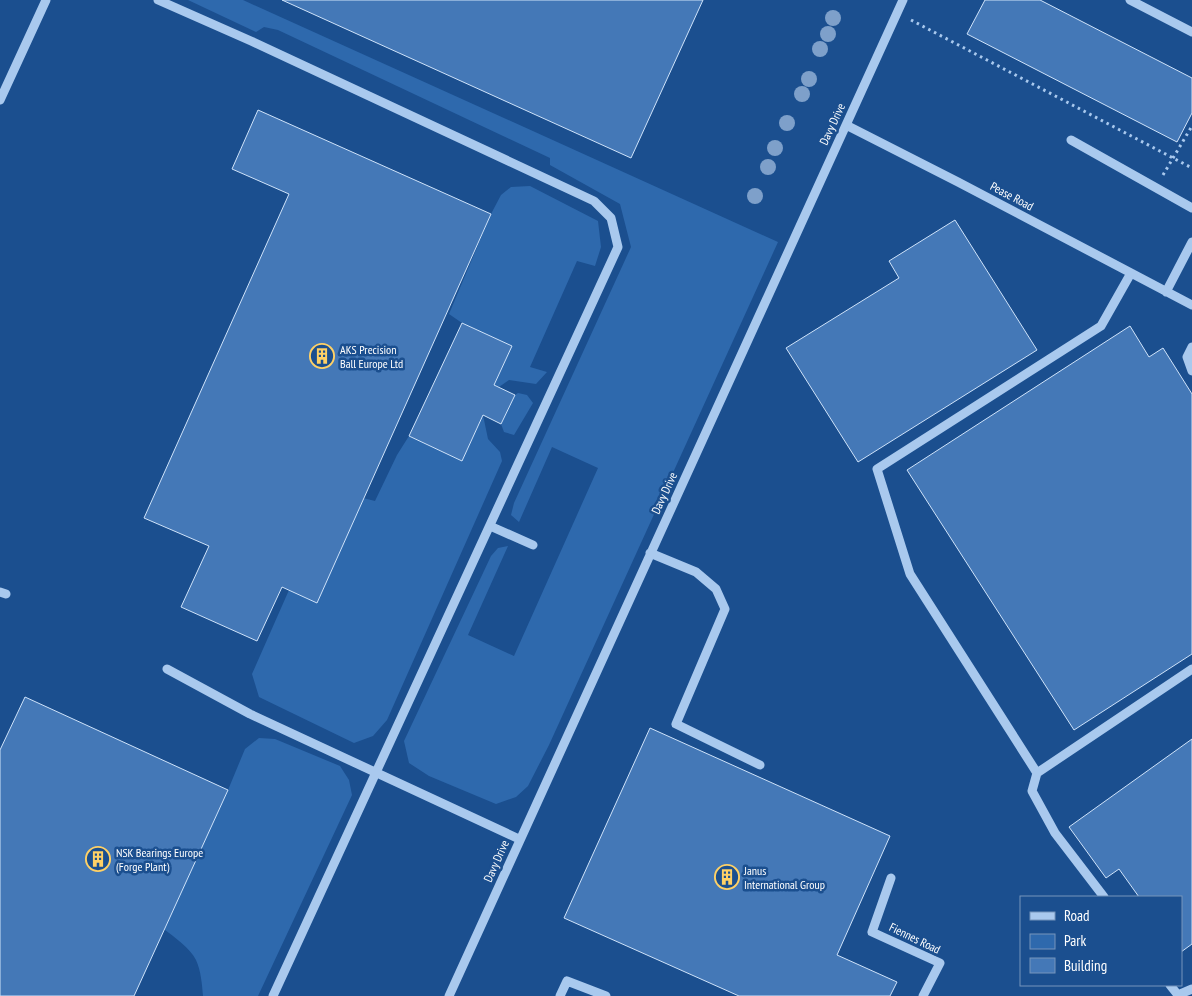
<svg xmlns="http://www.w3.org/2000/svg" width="1192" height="996" font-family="'PT Sans Narrow',sans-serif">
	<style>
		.green { fill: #2e69ad }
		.building { fill: #4478b7; stroke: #cfe3fa }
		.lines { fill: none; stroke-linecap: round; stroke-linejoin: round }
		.path { stroke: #a9c9ee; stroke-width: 3; stroke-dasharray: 2.5 4; stroke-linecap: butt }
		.minor { stroke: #a9c9ee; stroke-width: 9 }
		.tree { fill: #7ea0ca }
		.labels { text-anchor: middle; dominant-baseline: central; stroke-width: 5; stroke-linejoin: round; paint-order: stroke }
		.street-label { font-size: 12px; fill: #fff; stroke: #1b4f8f }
		.poi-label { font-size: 12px; fill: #fff; stroke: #1b4f8f; text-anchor: start }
	</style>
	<rect width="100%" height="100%" fill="#1b4f8f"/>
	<path class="green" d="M188,0H243L778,242L549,745L528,786L516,797L496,804L429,776L409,763L404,741L491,556L498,548L508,546L468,635L514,656L598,468L552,447L519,522L511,515L514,503L631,247L620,204L550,165V158L278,30L264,27L256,32Z
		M530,186L598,221L601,247L595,266L577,261L530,367L547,372L536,384L509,380L499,387L494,385L512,346L462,323L449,314L491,214L501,195L511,187Z
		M518,393L527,395L533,403L514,435L504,432L501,424L515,395Z
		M483,415L488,439L500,452L502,461L387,720L373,736L354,743L259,697L252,674L289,590L317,603L363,498L375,501L397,455L409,436L462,461Z
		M259,738L275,739L340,766L349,780L352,795L258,996H203C202,984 201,971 196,960C190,948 174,937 164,929L228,790L245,749Z"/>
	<path class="building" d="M282,0H703L631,158Z
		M985,0H1040L1192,78V113L1177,142L967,34Z
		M258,110L491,214L317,603L282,587L257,641L181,607L209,546L144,518L289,194L232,169Z
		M955,220L1037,350L858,462L786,348L899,278L889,261Z
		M462,323L512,346L494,385L515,395L501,424L483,415L462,461L409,436Z
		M1130,326L1149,357L1163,348L1192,394V654L1074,730L907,470Z
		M25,697L228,790L134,996H0V750Z
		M650,728L890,836L837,955L897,982L890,996H739L564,918Z
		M1192,739V944L1181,952V897H1139L1119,869L1106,878L1069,827Z"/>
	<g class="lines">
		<path class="path" d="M911,20L1192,168
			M1163,175L1192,126"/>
		<path class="minor" d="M158,0L251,41L594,201L611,218L618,247L273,996
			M1130,0L1192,32
			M0,100L46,0
			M846,125L958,182L1192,305
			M1071,140L1192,208
			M1131,273L1101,326L877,469L910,574L1037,773L1192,669
			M1166,292L1192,242
			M1192,347L1187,357L1192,371
			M490,526L533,545
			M650,553L696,572L716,589L725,609L676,724L760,765
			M0,592L6,594
			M167,669L250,714L519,839
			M1037,773L1032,791L1055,833L1104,897
			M891,878L872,932L940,963L923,996
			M1170,985L1178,995L1192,989
			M449,996L903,0
			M560,996L567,981L606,996"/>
	</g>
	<g class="tree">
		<circle cx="833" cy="18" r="8"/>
		<circle cx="828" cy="34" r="8"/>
		<circle cx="820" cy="49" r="8"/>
		<circle cx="809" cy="79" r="8"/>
		<circle cx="802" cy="94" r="8"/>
		<circle cx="787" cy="123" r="8"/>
		<circle cx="775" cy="148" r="8"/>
		<circle cx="768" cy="167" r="8"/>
		<circle cx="755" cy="196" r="8"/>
	</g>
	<defs>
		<symbol id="building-ring" viewBox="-11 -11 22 22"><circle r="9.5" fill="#1b4f8f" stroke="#ffd166" stroke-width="1.5"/><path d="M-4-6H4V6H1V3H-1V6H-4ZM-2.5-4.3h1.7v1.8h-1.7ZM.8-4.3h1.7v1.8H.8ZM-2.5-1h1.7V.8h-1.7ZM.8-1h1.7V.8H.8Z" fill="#ffd166"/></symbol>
	</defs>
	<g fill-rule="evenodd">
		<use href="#building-ring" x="308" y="342" width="28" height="28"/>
		<use href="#building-ring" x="84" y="845" width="28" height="28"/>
		<use href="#building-ring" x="713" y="863" width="28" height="28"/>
	</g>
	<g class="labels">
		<g class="street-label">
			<text transform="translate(832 124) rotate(-65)">Davy Drive</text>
			<text transform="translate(1012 196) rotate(28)">Pease Road</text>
			<text transform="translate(664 493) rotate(-65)">Davy Drive</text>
			<text transform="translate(496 861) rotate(-66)">Davy Drive</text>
			<text transform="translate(915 938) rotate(26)">Fiennes Road</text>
		</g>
		<g class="poi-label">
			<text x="340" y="349">AKS Precision<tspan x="340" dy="14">Ball Europe Ltd</tspan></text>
			<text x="116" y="852">NSK Bearings Europe<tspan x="116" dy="14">(Forge Plant)</tspan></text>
			<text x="744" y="870">Janus<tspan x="744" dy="14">International Group</tspan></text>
		</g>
	</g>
	<rect x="1020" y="896" width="162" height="90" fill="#1b4f8f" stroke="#7695bc"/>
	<rect x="1030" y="912" width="25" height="8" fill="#a9c9ee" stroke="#7695bc"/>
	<text x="1064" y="921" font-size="15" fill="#ffffff">Road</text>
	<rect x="1030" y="934" width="25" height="15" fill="#2e69ad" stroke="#7695bc"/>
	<text x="1064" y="946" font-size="15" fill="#ffffff">Park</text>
	<rect x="1030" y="958" width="25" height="15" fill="#4478b7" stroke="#7695bc"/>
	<text x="1064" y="971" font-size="15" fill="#ffffff">Building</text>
</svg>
